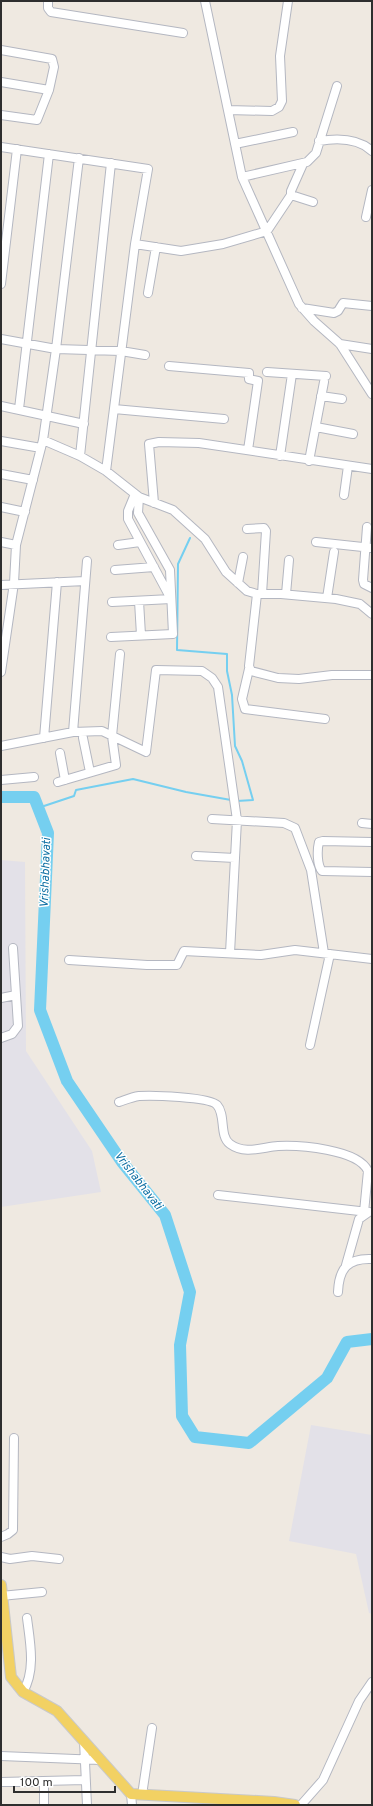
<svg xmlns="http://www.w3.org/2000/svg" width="373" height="1806" font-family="Overpass,sans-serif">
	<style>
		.industrial { fill: #e3e1e8 }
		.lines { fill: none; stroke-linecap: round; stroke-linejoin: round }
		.stream { stroke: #75cff0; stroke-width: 2 }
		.river { stroke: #75cff0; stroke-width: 12 }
		.minor-casing { stroke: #b4b7c1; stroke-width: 10 }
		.major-casing { stroke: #c9c9c9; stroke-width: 12 }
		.minor { stroke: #fff; stroke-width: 8 }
		.major { stroke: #f2d163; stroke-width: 10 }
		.labels { text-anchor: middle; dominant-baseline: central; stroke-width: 3; stroke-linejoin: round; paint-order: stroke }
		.water-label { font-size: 12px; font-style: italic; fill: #0d6fa3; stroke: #fff }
	</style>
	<rect width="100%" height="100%" fill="#efe9e1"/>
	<path class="industrial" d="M1,860L25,862L26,1051L92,1151L101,1192L1,1207Z
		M311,1425L372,1435V1614L369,1613L356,1554L289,1541Z"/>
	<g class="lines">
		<path class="stream" d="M190,538L178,564L177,650L227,654V671L232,695L235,746L242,761L253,800L237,801
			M38,808L74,796L76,790L133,779L186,792L231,800"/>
		<path class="river" d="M1,797H34L48,833L40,1010L67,1081L122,1162L165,1215L190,1292L180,1345L182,1416L195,1437L249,1443L327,1378L347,1342L372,1339"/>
		<defs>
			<path id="minor" d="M48,1V8L51,12L183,33
				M205,1L242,177L299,304L314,321L340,344L372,394
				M1,50L52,59L54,67L49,90
				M1,82L49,90L37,120L1,115
				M228,110L272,111L279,107L282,101L280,56L288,1
				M319,141C337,138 358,138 372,151
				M235,144L293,132
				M1,147L148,169L135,244L106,471
				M303,164L291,191V195L313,202
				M242,177L307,162L316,153L337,86
				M366,217L372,190
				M135,244L181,251L223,244L267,231L291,195
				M1,284L17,149
				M148,293L156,247
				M302,308L334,313L338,311L343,303L372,306
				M1,339L56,349L121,351L145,355
				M340,344L372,349
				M169,366L249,373V379L258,381L248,450
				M267,372L326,376
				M321,396L342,399
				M1,406L84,424
				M19,409L49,154
				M114,409L224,419
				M316,427L353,434
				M43,440L80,456L106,471L139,497L173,510L205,539L226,572L247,591L257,594H281L336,599L360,604L372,614
				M1,441L41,448
				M80,456L111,163
				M280,456L292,374
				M309,461L324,382
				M1,474L33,480
				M344,495L348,466
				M154,503L149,444L159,442L199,443L372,469
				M1,507L25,512
				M367,527L363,580L364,584L372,588
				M247,529L264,528L266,531L262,594
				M1,542L16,545
				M316,542L372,548
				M118,545L140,542
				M115,570L154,567
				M238,583L243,557
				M1,585L85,581
				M257,594L249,666L251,671L278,678L299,679L332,675H372
				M286,594L289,560
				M327,598L334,552
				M139,601L141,635
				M112,602L171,599L128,519V511L135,494
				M111,637L173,634L170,570L138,513L139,497
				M249,669L242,699L245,709L325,719
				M1,672L14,583L16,545L43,440L56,349L79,158
				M73,732L102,731L146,752L156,670L202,671L212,678L218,687L237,820L230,953
				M44,738L57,582
				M83,738L90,772
				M1,746L73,732L87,561
				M60,753L65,780
				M1,780L34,777
				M58,782L116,765L112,736L120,654
				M212,819L284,823L295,828L311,870L324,953
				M362,823L372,824
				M372,842L323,841L319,842C317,850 317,865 322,871L372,872
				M196,856L235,858
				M69,960L147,965H177L184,951L261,955L295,950L372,959
				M1,998L16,995
				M1,1038L12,1034L18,1026L13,948
				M310,1045L330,954
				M119,1102C125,1100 132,1097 139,1096C151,1095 210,1097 217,1105C226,1115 219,1136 230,1144C245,1155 263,1147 278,1146C299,1145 358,1149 368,1171L364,1212
				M218,1195L368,1212
				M346,1265L359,1219L369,1212
				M338,1292C339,1268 348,1258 372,1259
				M1,1537L8,1534L13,1530L14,1438
				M1,1557L10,1559L32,1556L59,1559
				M1,1596L42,1592
				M23,1692C36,1670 30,1642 27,1618
				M84,1741L87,1805
				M1,1756L100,1760
				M1,1782L85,1780
				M131,1794L132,1805
				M142,1795L152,1728
				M44,1805V1782
				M301,1805L323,1780L359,1701L372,1682"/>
			<path id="major" d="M1,1585L11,1677L23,1692L57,1711L131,1794L274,1802L295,1805"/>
		</defs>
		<use href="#minor" class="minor-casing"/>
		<use href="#major" class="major-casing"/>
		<use href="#minor" class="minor"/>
		<use href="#major" class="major"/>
	</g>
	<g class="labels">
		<g class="water-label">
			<text transform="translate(46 873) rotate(-88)">Vrishabhavati</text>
			<text transform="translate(138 1181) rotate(52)">Vrishabhavati</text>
		</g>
	</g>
	<rect width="373" height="1806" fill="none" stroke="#2e2e2e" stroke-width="4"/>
	<path d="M14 1786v6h101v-6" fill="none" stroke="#2e2e2e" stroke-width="2"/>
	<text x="20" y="1786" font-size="12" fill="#2e2e2e" stroke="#ffffff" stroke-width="3" paint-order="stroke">100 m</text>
</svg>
